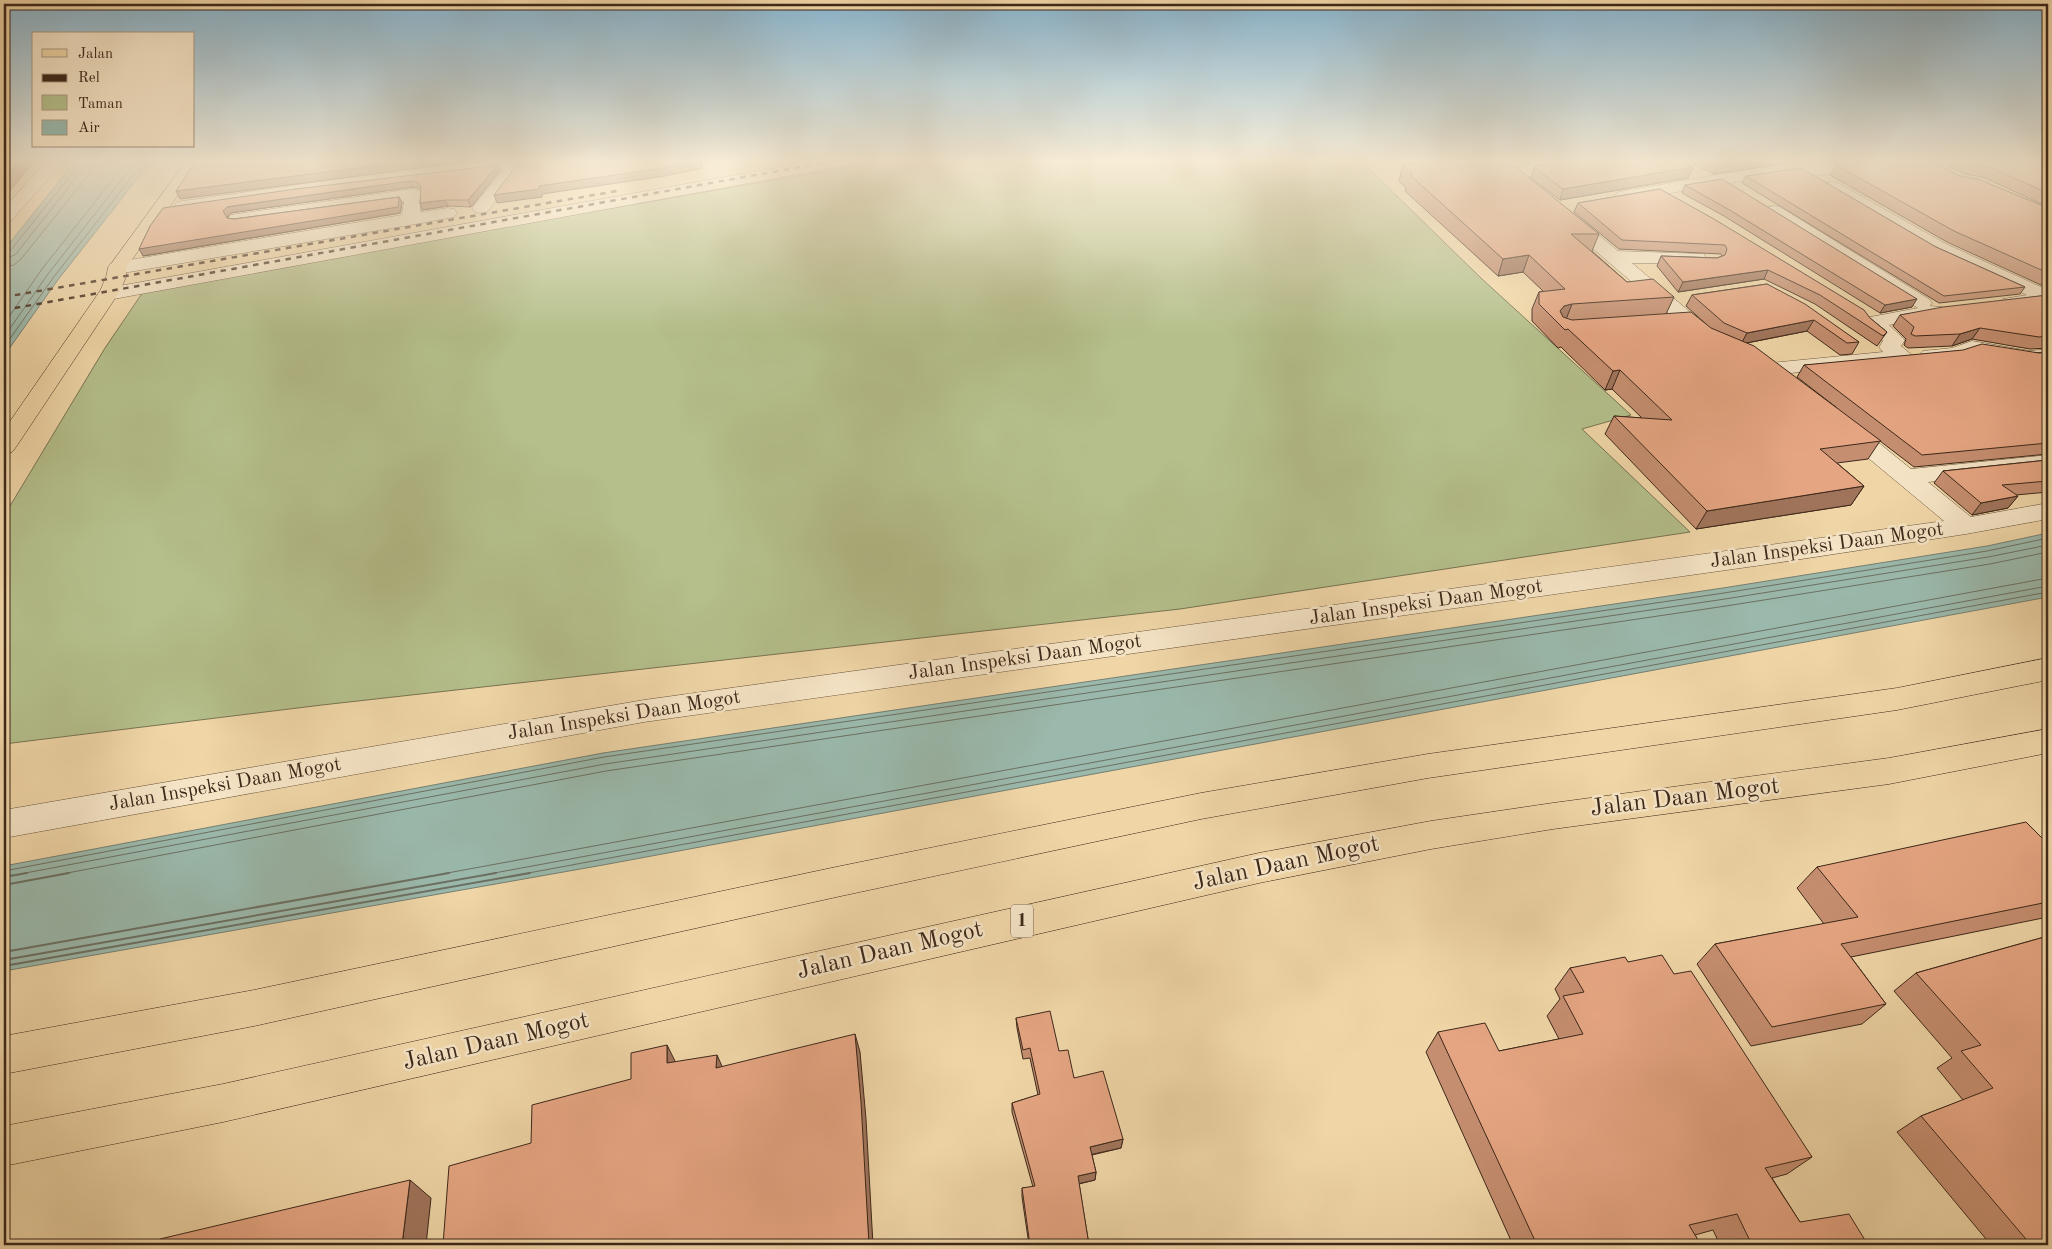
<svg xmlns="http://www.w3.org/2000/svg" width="2052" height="1249" font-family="'Old Standard TT',serif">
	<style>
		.green { fill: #b4bf8b; stroke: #787452 }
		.water { fill: #9ab9ac; stroke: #757f72 }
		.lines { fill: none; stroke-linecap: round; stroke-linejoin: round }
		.shore-far1 { stroke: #6c7063; stroke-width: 1 }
		.shore { stroke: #6c7063; stroke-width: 2 }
		.minor-casing { stroke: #6a543d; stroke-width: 1 }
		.major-casing { stroke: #3d281a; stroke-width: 1 }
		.highway-casing { stroke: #3d281a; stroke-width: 1 }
		.minor { fill: #f5e4c6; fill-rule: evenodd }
		.major { fill: #f0d6a7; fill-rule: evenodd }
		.highway { fill: #f0d6a7; fill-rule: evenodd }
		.rail { stroke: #3d281a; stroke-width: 2.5; stroke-dasharray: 5.5 5.5; stroke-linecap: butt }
		.wall { fill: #c58e70; stroke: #3d281a }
		.shaded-wall { fill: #a0745b; stroke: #3d281a }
		.building { fill: #e5a582; stroke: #3d281a }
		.labels { text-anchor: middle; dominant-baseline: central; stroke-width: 5; stroke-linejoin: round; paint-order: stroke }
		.shield { fill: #f5e4c6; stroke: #74604e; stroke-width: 1 }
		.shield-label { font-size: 19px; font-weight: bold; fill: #3d281a }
		.street-label { font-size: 20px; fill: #3d281a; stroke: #f5e4c6 }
		.near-street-label { font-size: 24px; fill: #3d281a; stroke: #f5e4c6 }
	</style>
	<rect width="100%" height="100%" fill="#f0d6a7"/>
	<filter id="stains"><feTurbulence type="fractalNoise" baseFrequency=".004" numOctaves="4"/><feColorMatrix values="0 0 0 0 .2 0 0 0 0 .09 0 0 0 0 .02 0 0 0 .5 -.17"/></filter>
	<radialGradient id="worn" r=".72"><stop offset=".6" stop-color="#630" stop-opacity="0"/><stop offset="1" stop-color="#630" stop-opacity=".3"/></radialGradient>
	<path class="green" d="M890,160H1360L1482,279L1631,415L1582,429L1690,532L1180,609L322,705L4,744V516L105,348L145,289Z"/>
	<path class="water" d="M76,160H152L57,281L4,356V250Z
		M2048,533V597L603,865L4,971V866L603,753L1723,588L1987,546Z"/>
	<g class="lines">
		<path class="shore-far1" d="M4,253L10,251L79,165L80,160
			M4,259L15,255L84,168L86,160
			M4,267L14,265L21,259L90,173L94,160
			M4,324L42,269L128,160
			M4,337L48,274L137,160
			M4,347L53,278L145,160
			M4,871L604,757L1724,593L1987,551L2048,538
			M20,874L605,764L1725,599L1988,557L2048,545
			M62,874L606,771L1726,606L1990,564L2048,552
			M442,874L2048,578
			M489,874L2048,586
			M523,874L2048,592"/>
		<path class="shore" d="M4,877L27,873
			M4,885L69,873
			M4,952L449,873
			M4,960L496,873
			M4,966L530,873"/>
		<defs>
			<path id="minor" d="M48,160H65L10,222L4,223V208Z
				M495,160H526L527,162L487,212L481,213L475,212L472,208L505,169L389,182L183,211L177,210L174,206L177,202L183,201L389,172Z
				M820,160H855L853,163L847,165L108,300L101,298L98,294L101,290L108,288Z
				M1530,160H1546L1548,165L1540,173L1527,177L1546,193L1543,197C1530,200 1513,186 1506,175C1511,167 1523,168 1531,163Z
				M1871,161L1877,162L1879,166L1877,170L1817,175L1801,173L1764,177L1624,201L1618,200L1615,196L1618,192L1624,191L1764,167L1801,163L1817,165Z
				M1832,182L1838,183L1946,244L2041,287L2048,286V304L2010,309L2003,307L2000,303L2003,299L2027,295L1932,252L1826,191L1823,187L1826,183Z
				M413,189L419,190L422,194L420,212L448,208L454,209L457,213L454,217L410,225L117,274L110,272L108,268L110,264L117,262L402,215L404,201L237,224L231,223L228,219L231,215L237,214Z
				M1774,206L1780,207L1929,299L1932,303L1930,306L1942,307L1945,311L1942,315L1889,325L1905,340L1901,346L1914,357L1910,361L1771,375L1763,374L1760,369L1763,364L1771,363L1883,352L1879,347L1883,341L1862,322L1865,318L1918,308L1768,215L1765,211L1768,207Z
				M1569,214L1575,215L1618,251L1704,254L1706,258L1704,262L1697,264L1632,263L1716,334L1719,338L1716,342L1709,344L1702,342L1563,223L1560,219L1563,215Z
				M1972,341L2030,351L2048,349V361L2030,363L1974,354L1955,360L1930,361L1923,359L1919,355L1923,351L1952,348Z
				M1845,420L1853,422L1911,469L2048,455V469L1928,482L1971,517L2048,503V519L1966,534L1762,565L644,722L4,838V810L644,700L1944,521L1837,432L1834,427L1837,422Z"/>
			<path id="major" d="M187,160H203L126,268V277L120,291L16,447L12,452L4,454V430L100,291L106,277L108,268Z"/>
			<path id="highway" d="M2048,658V680L1897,710L1428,778L1201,819L841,896L254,1026L4,1074V1036L254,990L841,866L1201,793L1428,754L1897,688Z
				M2048,729V753L1889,784L1553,829L1431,849L1259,883L223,1122L4,1166V1126L223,1084L1259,853L1431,821L1553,803L1889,758Z"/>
		</defs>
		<use href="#minor" class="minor-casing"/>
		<use href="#major" class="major-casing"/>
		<use href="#highway" class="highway-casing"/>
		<use href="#minor" class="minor"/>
		<use href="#major" class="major"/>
		<use href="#highway" class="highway"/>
		<path class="rail" d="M4,297L617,191
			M4,310L839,160"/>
	</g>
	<path class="wall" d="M1547,160H1679L1693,167L1688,178L1560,200L1531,178L1534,167L1545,164L1548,161Z
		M1687,160H1861L1817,163L1801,161L1713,174Z
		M1935,160H2048V207L1983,177L1965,174Z
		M1403,165L1599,234L1592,251L1627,282L1674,297L1666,314L1706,324L1686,306L1692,295L1767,284L1859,342L1852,354L1840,355L1807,331L1747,343L1837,408L1797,377L1804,365L2048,352V454L1914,467L1880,441L1868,459L1837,463L1864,486L1851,505L1696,529L1605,434L1614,416L1642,418L1612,389L1605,390L1561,347L1558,348L1532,321V309L1539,292L1543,291L1523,272L1498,276L1405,191L1406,188L1399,181Z
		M1836,165L1960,176L2048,208V285H2041L1947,242L1830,175Z
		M500,171L471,207L448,206L422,210L420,203L421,190L419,188L413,187L237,212L231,213L227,218L234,219L399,197L402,203L400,213L143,256L150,226L296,189Z
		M1746,176L1936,247L2025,287L2020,294L1939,303L1742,183Z
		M1685,185L1912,307L1880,313L1724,216L1682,193Z
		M1660,189L1870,318L1887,332L1877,346L1815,304L1764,279L1678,292L1657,266L1661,256L1717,258L1722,256L1721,254L1619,249L1574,212L1578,203Z
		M2048,295V348L2030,349L1972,339L1952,346L1908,348L1904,345L1906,339L1893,326L1900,315Z
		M2048,460V492L2016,495L2018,496L2008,508L1972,515L1934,483L1943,471Z
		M2048,844V917L1851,957L1886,1004L1862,1024L1751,1046L1697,964L1715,944L1824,924L1797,888L1817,867Z
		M2048,936V1245H1991L1897,1132L1921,1116L1963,1100L1937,1068L1952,1058L1894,991L1916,973Z
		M1628,962L1674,974L1812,1157L1787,1174L1772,1178L1800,1222L1868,1245H1720L1713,1230L1695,1235L1701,1245H1513L1426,1052L1438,1032L1499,1051L1559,1039L1547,1016L1560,999L1555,989L1570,968Z
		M1016,1018L1059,1051L1074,1078L1123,1139L1121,1148L1092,1155L1096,1172L1095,1180L1079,1184L1089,1245H1029L1022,1197V1188L1033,1187L1012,1112V1103L1038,1095L1030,1058L1023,1059L1017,1028Z"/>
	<path class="shaded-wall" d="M21,160H35L7,194L4,199V180Z
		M421,160H482L180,199L176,191Z
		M700,160H730L701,164L702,168L665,176L542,194V197L497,203L494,195L539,186Z
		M1743,160H1801V161L1713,174L1718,164Z
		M498,165L500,171L471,207L468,200Z
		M1693,167L1688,178L1560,200L1563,189Z
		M410,181L413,187L237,212L231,213L226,218L223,211L227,207Z
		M399,197L402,203L400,213L143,256L139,249Z
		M445,200L448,206L422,210L420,203Z
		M1529,255L1523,272L1498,276L1503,259Z
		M1768,270L1764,279L1678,292L1683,282Z
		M1917,299L1912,307L1880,313L1885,305Z
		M1572,304L1565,322L1560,311L1564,306Z
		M1814,320L1807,331L1741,344L1747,333Z
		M1980,328L1972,339L1952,346L1960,334Z
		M1620,370L1612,389L1605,390L1613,371Z
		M1864,486L1851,505L1696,529L1707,511Z
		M2018,496L2008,508L1972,515L1981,503Z
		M855,1034L860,1052L866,1119L873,1245H869Z
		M667,1045L676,1063H667Z
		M717,1055L725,1073L716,1068Z
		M1123,1139L1121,1148L1089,1155L1090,1147Z
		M1096,1172L1095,1180L1077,1184L1078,1176Z
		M410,1180L431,1198L426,1245H402Z"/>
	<path class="building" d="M4,160H21L4,180Z
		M196,160H421L176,191Z
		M521,160H700V161L663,168L539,186V189L494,195Z
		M1450,160H1499L1512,164L1599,234H1571L1627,282L1653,279L1674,297L1572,304L1564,306L1560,311L1563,317L1572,320L1691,312L1711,328L1754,346L1881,441L1820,449L1864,486L1707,511L1614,416L1672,420L1620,370L1613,371L1568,329L1565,330L1539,304V292L1565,289L1529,255L1503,259L1409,174H1413L1403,165Z
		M1549,160H1679L1693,167L1563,189L1534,167L1545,164Z
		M1711,160H1743L1718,164Z
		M1905,160H1928L1960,176L1978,179L2048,208V273L1954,231L1836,165Z
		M1963,160H2048V193L1989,167L1971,164Z
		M498,165L468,200H445L420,203L421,186L417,182L410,181L233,206L227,207L223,211L227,218L234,219L399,197L398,207L139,249L150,226L163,208L296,189Z
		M1801,168L1936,247L2025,287L1944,296L1746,176Z
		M1722,179L1917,299L1885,305L1728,209L1685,185Z
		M1660,189L1714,219L1864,310L1870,318L1887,332L1883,336L1820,295L1768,270L1683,282L1661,256L1717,258L1725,255L1727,249L1725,245L1622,240L1578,203Z
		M1767,284L1805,304L1859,342L1847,343L1814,320L1747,333L1724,323L1692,295Z
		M2048,295V336L2039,337L1980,328L1960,334L1915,336L1911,334L1914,327L1900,315L1943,307Z
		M1982,344L2039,353L2048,352V443L1922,455L1804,365L1963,350Z
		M2048,460V481L2002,485L2018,496L1981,503L1943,471Z
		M2026,822L2048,844V902L1841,944L1886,1004L1772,1027L1715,944L1858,917L1817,867Z
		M2048,936V1245H2031L1921,1116L1993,1088L1961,1051L1981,1045L1916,973Z
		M1662,955L1674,974L1691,971L1812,1157L1765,1168L1800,1222L1849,1214L1868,1245H1752L1737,1214L1689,1225L1701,1245H1537L1438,1032L1485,1023L1499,1051L1583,1034L1563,996L1584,992L1570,968L1625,957L1628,962Z
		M1050,1011L1059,1051L1068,1050L1074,1078L1103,1071L1123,1139L1090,1147L1096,1172L1078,1176L1089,1245H1030L1022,1188L1035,1186L1012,1103L1040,1094L1030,1048L1023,1050L1016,1018Z
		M855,1034L861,1102L869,1245H443L449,1166L531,1143L532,1105L631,1079V1053L667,1045V1063L717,1055L716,1068Z
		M410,1180L402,1245H158L160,1239Z"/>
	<linearGradient id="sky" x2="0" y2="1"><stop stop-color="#89b6d0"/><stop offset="0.48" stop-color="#f8edd7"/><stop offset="1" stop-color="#f8edd7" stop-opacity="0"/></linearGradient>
	<rect width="2052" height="335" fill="url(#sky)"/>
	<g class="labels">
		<rect class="shield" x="1011" y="904.5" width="22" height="33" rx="4"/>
		<g class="shield-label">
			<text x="1022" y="921">1</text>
		</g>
		<g class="street-label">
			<text transform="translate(1827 546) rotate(-8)">Jalan Inspeksi Daan Mogot</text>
			<text transform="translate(1426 603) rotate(-8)">Jalan Inspeksi Daan Mogot</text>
			<text transform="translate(1025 658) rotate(-8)">Jalan Inspeksi Daan Mogot</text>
			<text transform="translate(624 716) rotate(-9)">Jalan Inspeksi Daan Mogot</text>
			<text transform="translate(225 785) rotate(-10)">Jalan Inspeksi Daan Mogot</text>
		</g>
		<g class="near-street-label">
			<text transform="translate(1685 798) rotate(-7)">Jalan Daan Mogot</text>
			<text transform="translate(1286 864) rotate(-12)">Jalan Daan Mogot</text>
			<text transform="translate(890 951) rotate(-13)">Jalan Daan Mogot</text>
			<text transform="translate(496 1042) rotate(-13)">Jalan Daan Mogot</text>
		</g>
	</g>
	<rect width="2052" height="1249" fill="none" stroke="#f0d6a7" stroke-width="20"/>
	<rect x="5" y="5" width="2042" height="1239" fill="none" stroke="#3d281a" stroke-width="2.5"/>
	<rect x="10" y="10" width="2032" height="1229" fill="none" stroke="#3d281a"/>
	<rect x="32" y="32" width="162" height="115" fill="#f5e4c6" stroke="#ab9981"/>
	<rect x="42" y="49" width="25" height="8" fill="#f0d6a7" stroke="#ab9981"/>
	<text x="78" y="58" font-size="15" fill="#3d281a">Jalan</text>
	<rect x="42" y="74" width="25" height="8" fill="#3d281a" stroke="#ab9981"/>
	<text x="78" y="82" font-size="15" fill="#3d281a">Rel</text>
	<rect x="42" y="95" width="25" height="15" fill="#b4bf8b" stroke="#ab9981"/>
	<text x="78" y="108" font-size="15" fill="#3d281a">Taman</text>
	<rect x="42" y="120" width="25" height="15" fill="#9ab9ac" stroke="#ab9981"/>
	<text x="78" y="132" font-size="15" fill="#3d281a">Air</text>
	<rect width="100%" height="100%" filter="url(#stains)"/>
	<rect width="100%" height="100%" fill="url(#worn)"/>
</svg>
